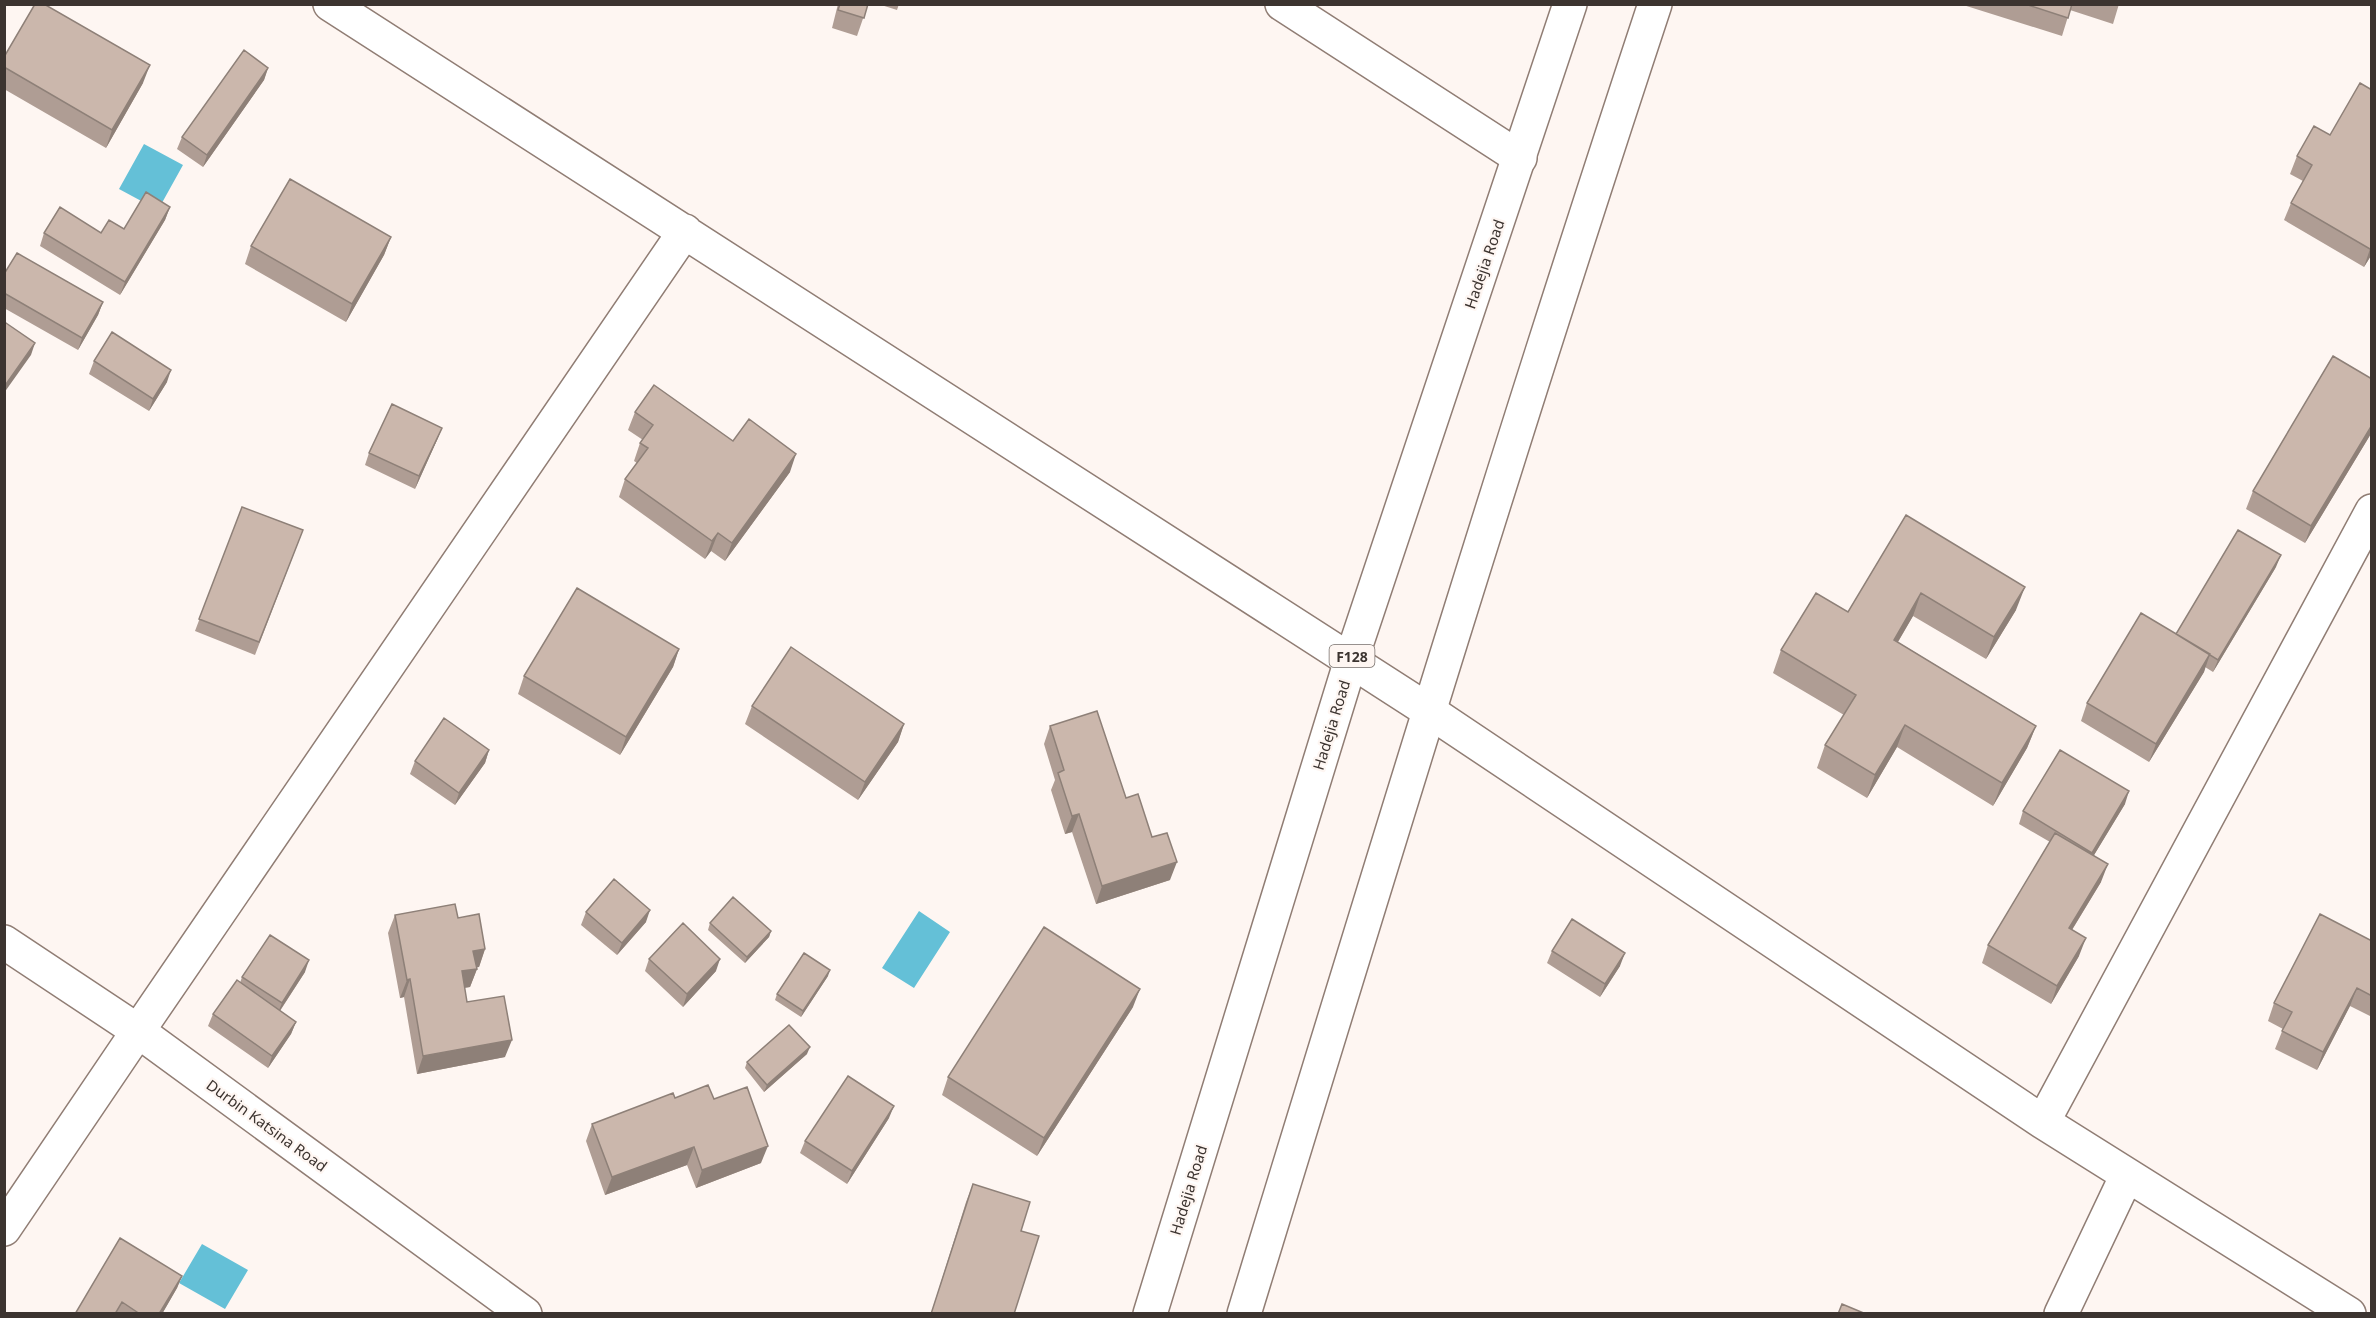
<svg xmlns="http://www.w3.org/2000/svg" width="2376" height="1318" font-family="'Noto Sans',sans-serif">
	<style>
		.water { fill: #64c0d7 }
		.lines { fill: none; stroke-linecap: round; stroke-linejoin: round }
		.minor-casing { stroke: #907d74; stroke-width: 36 }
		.primary-casing { stroke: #907d74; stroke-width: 36 }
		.minor { stroke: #fff; stroke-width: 33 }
		.primary { stroke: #fff; stroke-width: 33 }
		.wall { fill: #af9d94 }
		.shaded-wall { fill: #8e8078 }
		.building { fill: #cbb7ac; stroke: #8e8078; stroke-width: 1.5 }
		.labels { text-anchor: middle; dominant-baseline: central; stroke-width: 4.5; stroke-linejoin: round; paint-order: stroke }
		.shield { fill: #fef6f2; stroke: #766e6a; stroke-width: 1.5 }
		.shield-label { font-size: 14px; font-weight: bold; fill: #3c3430 }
		.street-label { font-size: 15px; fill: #3c3430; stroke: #fef6f2 }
	</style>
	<rect width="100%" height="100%" fill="#fef6f2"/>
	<path class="water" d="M144,144L183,165L158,210L119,189Z
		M919,911L950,932L914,988L882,968Z
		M202,1244L248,1270L225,1309L179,1283Z"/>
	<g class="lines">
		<defs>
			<path id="minor" d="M330,4L1429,711L2043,1122L2349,1314
				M1282,4L1520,158
				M4,942L138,1031L525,1314
				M2043,1122L2372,511
				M4,1229L138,1031L685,231
				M2061,1314L2127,1175"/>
			<path id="primary" d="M1150,1314L1351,660L1570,4
				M1244,1314C1378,876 1511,439 1655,4"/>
		</defs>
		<use href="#minor" class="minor-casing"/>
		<use href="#primary" class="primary-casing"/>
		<use href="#minor" class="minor"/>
		<use href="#primary" class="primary"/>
	</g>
	<path class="wall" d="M838,4H868L857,36L832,28Z
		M878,4H899L897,10Z
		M1960,4H2119L2113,24L2070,10L2062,36Z
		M4,57L143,83L106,148L4,89Z
		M268,68L264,80L203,167L177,149L182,137Z
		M2372,90V254L2364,267L2284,220L2291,203L2303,181L2290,174L2297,156L2330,135Z
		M170,207L165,220L120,295L40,246L44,233H101L124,229Z
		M391,237L384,255L346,322L245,264L251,246Z
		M4,274L103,302L98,315L78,350L4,308Z
		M94,361L167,382L149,411L89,374Z
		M2372,379V432L2305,543L2246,509L2253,491Z
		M635,412L733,441L790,472L725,561L711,551L705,559L619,497L625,479L637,463L634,461L640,443L643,440L628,430Z
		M442,428L437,440L415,489L365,465L369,453Z
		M242,507L303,530L255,655L195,631Z
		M1906,515L2016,610L1986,659L1913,616L1898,642L2036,726L2027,748L1993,806L1897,747L1867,798L1817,768L1825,745L1844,715L1773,673L1781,650L1848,612Z
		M2276,567L2213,672L2205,667L2204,672L2149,762L2081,721L2087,703L2176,634Z
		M679,649L673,667L620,755L518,694L524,676Z
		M752,706L904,724L898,742L858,800L745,724Z
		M1050,726L1126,798L1152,837L1170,880L1096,904L1072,832L1065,834L1051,790L1055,780L1044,744Z
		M489,750L485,763L455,805L410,774L415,761Z
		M2125,804L2094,855L2101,882L2072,930L2079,956L2051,1004L1982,963L1988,945L2050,842L2019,824L2023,811Z
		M586,912L646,922L617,955L581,925Z
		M395,915L458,918L485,949L479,967H477V969L470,987L464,988L467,1002L505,1057L417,1074L404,997L400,998L388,933Z
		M710,923L771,931L769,937L745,963L708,930Z
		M2372,941V1017L2350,1006L2317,1070L2275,1049L2283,1029L2268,1021L2274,1003Z
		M1552,951L1620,966L1600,997L1547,963Z
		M649,959L716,971L683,1007L645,971Z
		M305,972L280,1011L296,1022L291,1034L268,1068L208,1026L213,1014L240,983L242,977Z
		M828,976L801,1017L775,1000L777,994Z
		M1133,1007L1037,1156L942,1095L948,1077Z
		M807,1054L764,1092L745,1068L747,1062Z
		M675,1098L714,1099L761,1163L696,1188L687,1165L605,1195L586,1141L592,1124Z
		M889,1118L847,1184L800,1153L805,1141Z
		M973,1184L1014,1314H931L966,1202Z
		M182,1276L177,1288L162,1314H75Z"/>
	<path class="shaded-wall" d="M150,65L143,83L106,148L112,130Z
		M268,68L264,80L203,167L207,155Z
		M170,207L165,220L120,295L125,282Z
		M391,237L384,255L346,322L352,304Z
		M2372,247V254L2364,267L2370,249Z
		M103,302L98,315L78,350L82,338Z
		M35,343L31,355L4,393V387Z
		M171,370L167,382L149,411L153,399Z
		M2372,425V432L2305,543L2311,526Z
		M442,428L437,440L415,489L419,476Z
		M796,454L790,472L725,561L732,543Z
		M718,533L711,551L705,559L712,541Z
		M2281,555L2276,567L2213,672L2218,660Z
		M2025,587L2016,610L1986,659L1994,637Z
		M1921,593L1913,616L1886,662L1894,640Z
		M679,649L673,667L620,755L626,737Z
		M2210,654L2204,672L2149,762L2156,744Z
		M904,724L898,742L858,800L865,782Z
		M1905,725L1897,747L1867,798L1875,775Z
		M2036,726L2027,748L1993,806L2002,783Z
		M489,750L485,763L455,805L459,793Z
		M2129,791L2125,804L2088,865L2092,853Z
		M1079,814L1072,832L1065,834L1072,816Z
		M1177,862L1170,880L1096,904L1102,886Z
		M2108,864L2101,882L2062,946L2069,928Z
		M650,910L646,922L617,955L622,943Z
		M771,931L769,937L745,963L747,957Z
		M2086,938L2079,956L2051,1004L2057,986Z
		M485,949L479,967L467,969L473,951Z
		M1625,953L1620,966L1600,997L1605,984Z
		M720,959L716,971L683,1007L687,994Z
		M309,960L305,972L277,1015L282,1003Z
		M477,969L470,987L455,989L462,971Z
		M830,970L828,976L801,1017L803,1011Z
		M410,979L404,997L400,998L407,980Z
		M2357,988L2350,1006L2317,1070L2323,1052Z
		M1140,989L1133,1007L1037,1156L1044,1138Z
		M296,1022L291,1034L268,1068L272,1056Z
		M512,1040L505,1057L417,1074L423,1056Z
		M810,1047L807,1054L764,1092L767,1085Z
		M894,1106L889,1118L847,1184L852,1171Z
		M768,1146L761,1163L696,1188L702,1170Z
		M694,1147L687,1165L605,1195L612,1177Z
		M182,1276L177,1288L162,1314H159Z"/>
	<path class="building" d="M35,4H44L150,65L112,130L4,67V57Z
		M840,4H868L864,18L838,10Z
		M2025,4H2072L2068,18Z
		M244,50L268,68L207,155L182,137Z
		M2360,83L2372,90V247L2370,249L2291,203L2312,165L2297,156L2314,126L2330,135Z
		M290,179L391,237L352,304L251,246Z
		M146,192L170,207L125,282L44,233L60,207L101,233L109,220L124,229Z
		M17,253L103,302L82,338L4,293V274Z
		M6,323L35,343L4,387V325Z
		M112,332L171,370L153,399L94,361Z
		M2333,356L2372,379V425L2311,526L2253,491Z
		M654,385L733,441L749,419L796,454L732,543L718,533L712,541L625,479L648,448L640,443L653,425L635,412Z
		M392,404L442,428L419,476L369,453Z
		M242,507L303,530L259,642L199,619Z
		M1906,515L2025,587L1994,637L1921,593L1894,640L2036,726L2002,783L1905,725L1875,775L1825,745L1856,695L1781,650L1816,593L1848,612Z
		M2238,530L2281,555L2218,660L2176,634Z
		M577,588L679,649L626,737L524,676Z
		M2141,613L2210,654L2156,744L2087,703Z
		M791,647L904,724L865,782L752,706Z
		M1097,711L1126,798L1138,794L1152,837L1167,833L1177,862L1102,886L1079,814L1072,816L1058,773L1064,770L1050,726Z
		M444,718L489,750L459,793L415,761Z
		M2060,750L2129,791L2092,853L2023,811Z
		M2055,833L2108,864L2069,928L2086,938L2057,986L1988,945Z
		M614,879L650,910L622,943L586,912Z
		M733,897L771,931L747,957L710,923Z
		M455,904L458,918L479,914L485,949L473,951L477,969L462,971L467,1002L504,996L512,1040L423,1056L410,979L407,980L395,915Z
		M2320,914L2372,941V996L2357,988L2323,1052L2282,1031L2292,1012L2274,1003Z
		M1572,919L1625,953L1605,984L1552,951Z
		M683,923L720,959L687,994L649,959Z
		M1044,927L1140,989L1044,1138L948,1077Z
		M270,935L309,960L282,1003L242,977Z
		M804,953L830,970L803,1011L777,994Z
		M237,980L296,1022L272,1056L213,1014Z
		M789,1025L810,1047L767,1085L747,1062Z
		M848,1076L894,1106L852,1171L805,1141Z
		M708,1085L714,1099L747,1087L768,1146L702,1170L694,1147L612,1177L592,1124L673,1093L675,1098Z
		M973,1184L1030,1202L1021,1231L1039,1236L1014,1314H931Z
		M120,1238L182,1276L159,1314H140L122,1302L115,1314H75Z
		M1842,1304L1866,1314H1838Z"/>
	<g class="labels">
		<rect class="shield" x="1329.5" y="645" width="45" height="22" rx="4.5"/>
		<g class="shield-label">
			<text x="1352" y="656">F128</text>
		</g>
		<g class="street-label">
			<text transform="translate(1484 264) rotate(-71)">Hadejia Road</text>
			<text transform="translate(1331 725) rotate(-73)">Hadejia Road</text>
			<text transform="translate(267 1125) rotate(36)">Durbin Katsina Road</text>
			<text transform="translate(1188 1190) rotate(-73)">Hadejia Road</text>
		</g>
	</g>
	<rect width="2376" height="1318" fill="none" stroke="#3c3430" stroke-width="12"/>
</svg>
